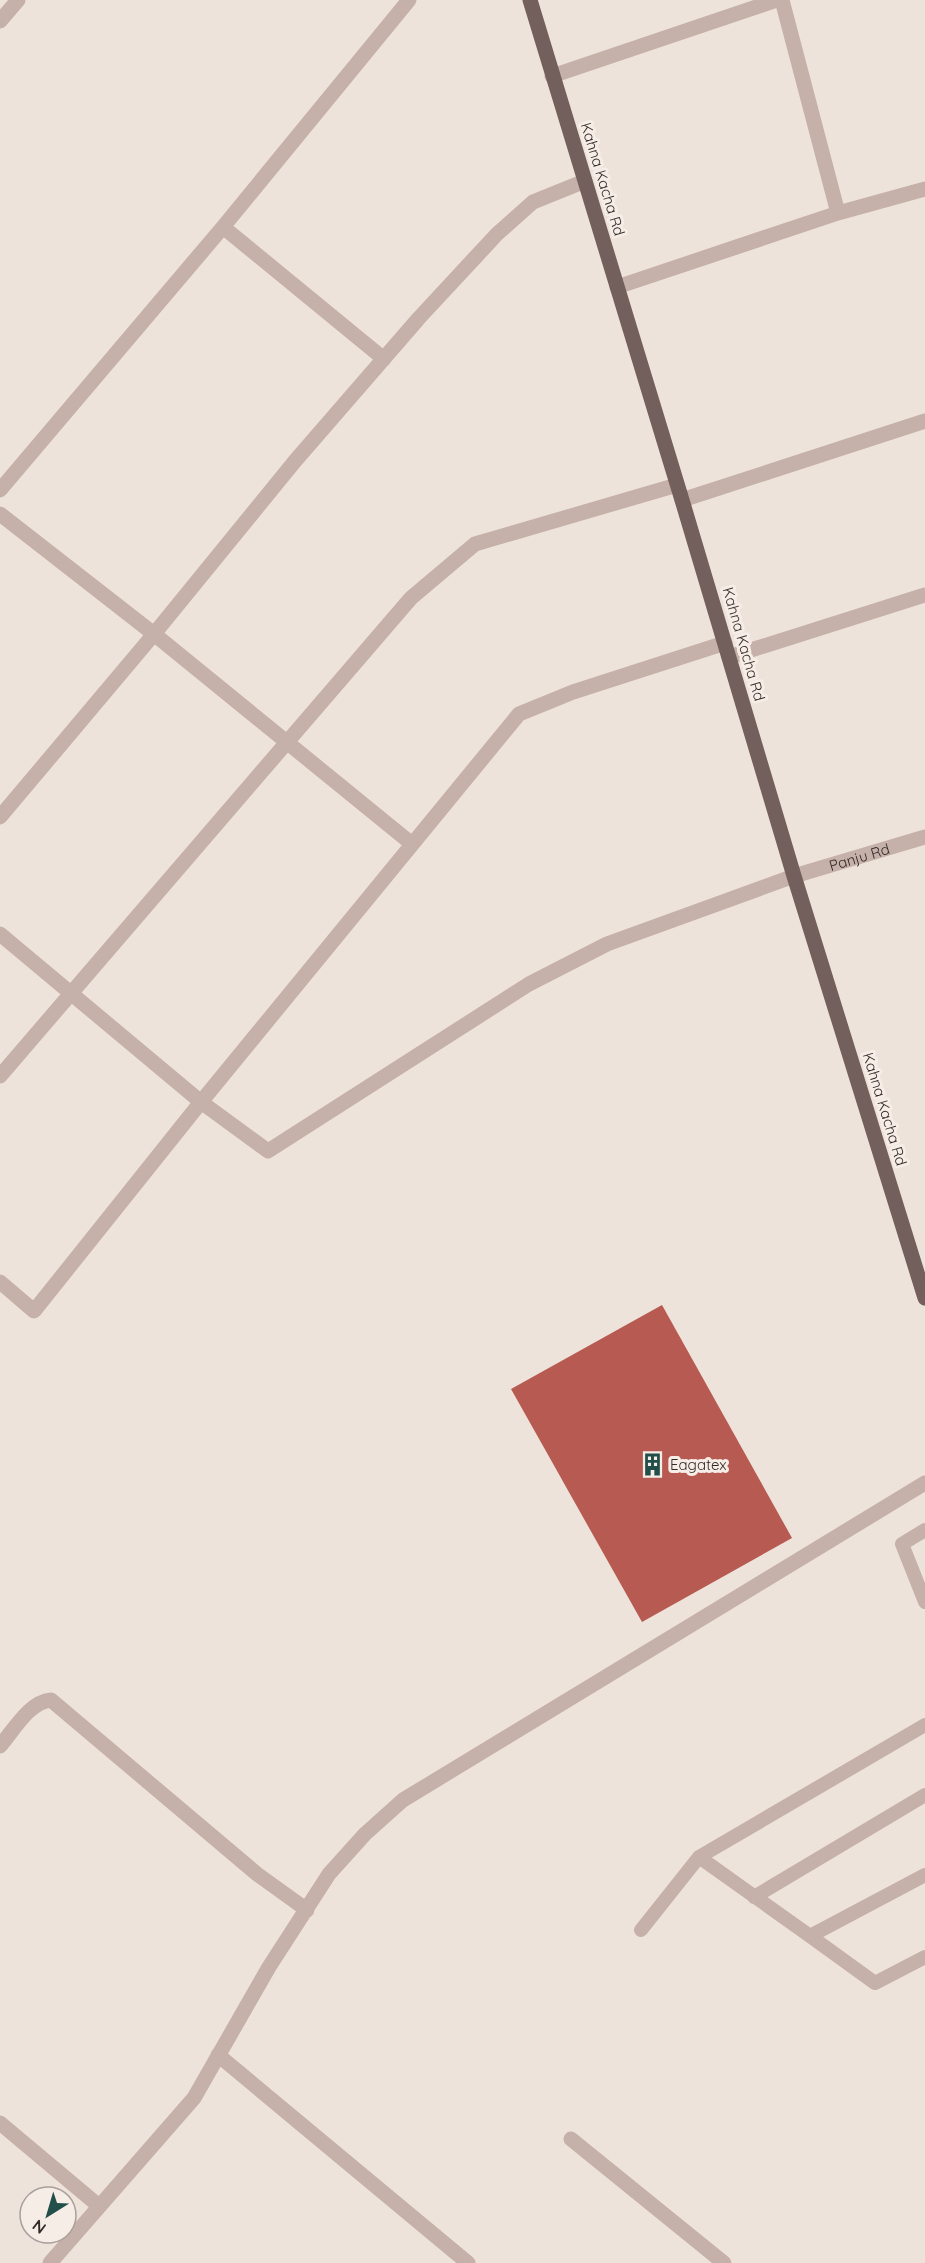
<svg xmlns="http://www.w3.org/2000/svg" width="925" height="2263" font-family="Quicksand,sans-serif">
	<style>
		.building { fill: #b75a51 }
		.lines { fill: none; stroke-linecap: round; stroke-linejoin: round }
		.service { stroke: #c5b1a9; stroke-width: 14 }
		.minor { stroke: #c5b1a9; stroke-width: 15 }
		.tertiary { stroke: #c5b1a9; stroke-width: 15 }
		.primary { stroke: #735f5b; stroke-width: 15 }
		.labels { text-anchor: middle; dominant-baseline: central; stroke-width: 6; stroke-linejoin: round; paint-order: stroke }
		.street-label { font-size: 15px; fill: #332a28; stroke: #f7ede7 }
		.poi-label { font-size: 15px; fill: #332a28; stroke: #f7ede7; text-anchor: start }
	</style>
	<rect width="100%" height="100%" fill="#eee3db"/>
	<path class="building" d="M662,1305L792,1538L642,1622L511,1389Z"/>
	<g class="lines">
		<path class="service" d="M925,1530L902,1544L925,1602
			M699,1857L925,1725
			M925,1875L810,1936L875,1983L925,1957
			M754,1897L925,1795
			M641,1930L699,1857L810,1936"/>
		<path class="minor" d="M782,0L838,213
			M0,21L18,0
			M552,76L777,0
			M223,227L384,359
			M617,287L838,213L925,189
			M0,490L223,227L409,0
			M682,500L925,421
			M0,514L154,634L412,844
			M729,657L925,595
			M0,817L154,634L295,461L419,318L497,234L533,202L585,181
			M0,934L201,1102L268,1151L529,984L607,944L794,876
			M0,1076L411,598L475,544L677,485
			M0,1282L34,1311L201,1102L519,714L573,692L725,643
			M0,1746C14,1730 29,1702 51,1700L257,1874L307,1910
			M218,2055L468,2263
			M0,2123L99,2206
			M571,2139L724,2263
			M50,2263L194,2098L269,1967L329,1874L365,1834L403,1800L925,1483"/>
		<path class="tertiary" id="s1" d="M794,876L925,837"/>
		<path class="primary" d="M530,0L682,500L794,876L925,1298"/>
	</g>
	<defs>
		<symbol id="building-bare" viewBox="-9 -9 18 18"><path d="M-4-6H4V6H1V3H-1V6H-4ZM-2.5-4.3h1.7v1.8h-1.7ZM.8-4.3h1.7v1.8H.8ZM-2.5-1h1.7V.8h-1.7ZM.8-1h1.7V.8H.8Z" fill="#234f4b" stroke="#f7ede7" stroke-width="2.5" paint-order="stroke"/></symbol>
	</defs>
	<g fill-rule="evenodd">
		<use href="#building-bare" x="636" y="1448" width="33" height="33"/>
	</g>
	<g class="labels">
		<g class="street-label">
			<text transform="translate(603 179) rotate(73)">Kahna Kacha Rd</text>
			<text transform="translate(744 644) rotate(74)">Kahna Kacha Rd</text>
			<text stroke="none"><textPath href="#s1" startOffset="68">Panju Rd</textPath></text>
			<text transform="translate(885 1109) rotate(73)">Kahna Kacha Rd</text>
		</g>
		<g class="poi-label">
			<text x="670" y="1464">Eagatex</text>
		</g>
	</g>
	<g transform="translate(48 2215) rotate(217)"><circle r="28" fill="#f7ede7" stroke="#a99f9b" stroke-width="1.5"/>
	<path d="M0-4.5L10 22L0 15L-10 22Z" fill="#234f4b"/>
	<text y="-9" font-size="16" font-weight="bold" text-anchor="middle" fill="#332a28">N</text>
	</g>
</svg>
